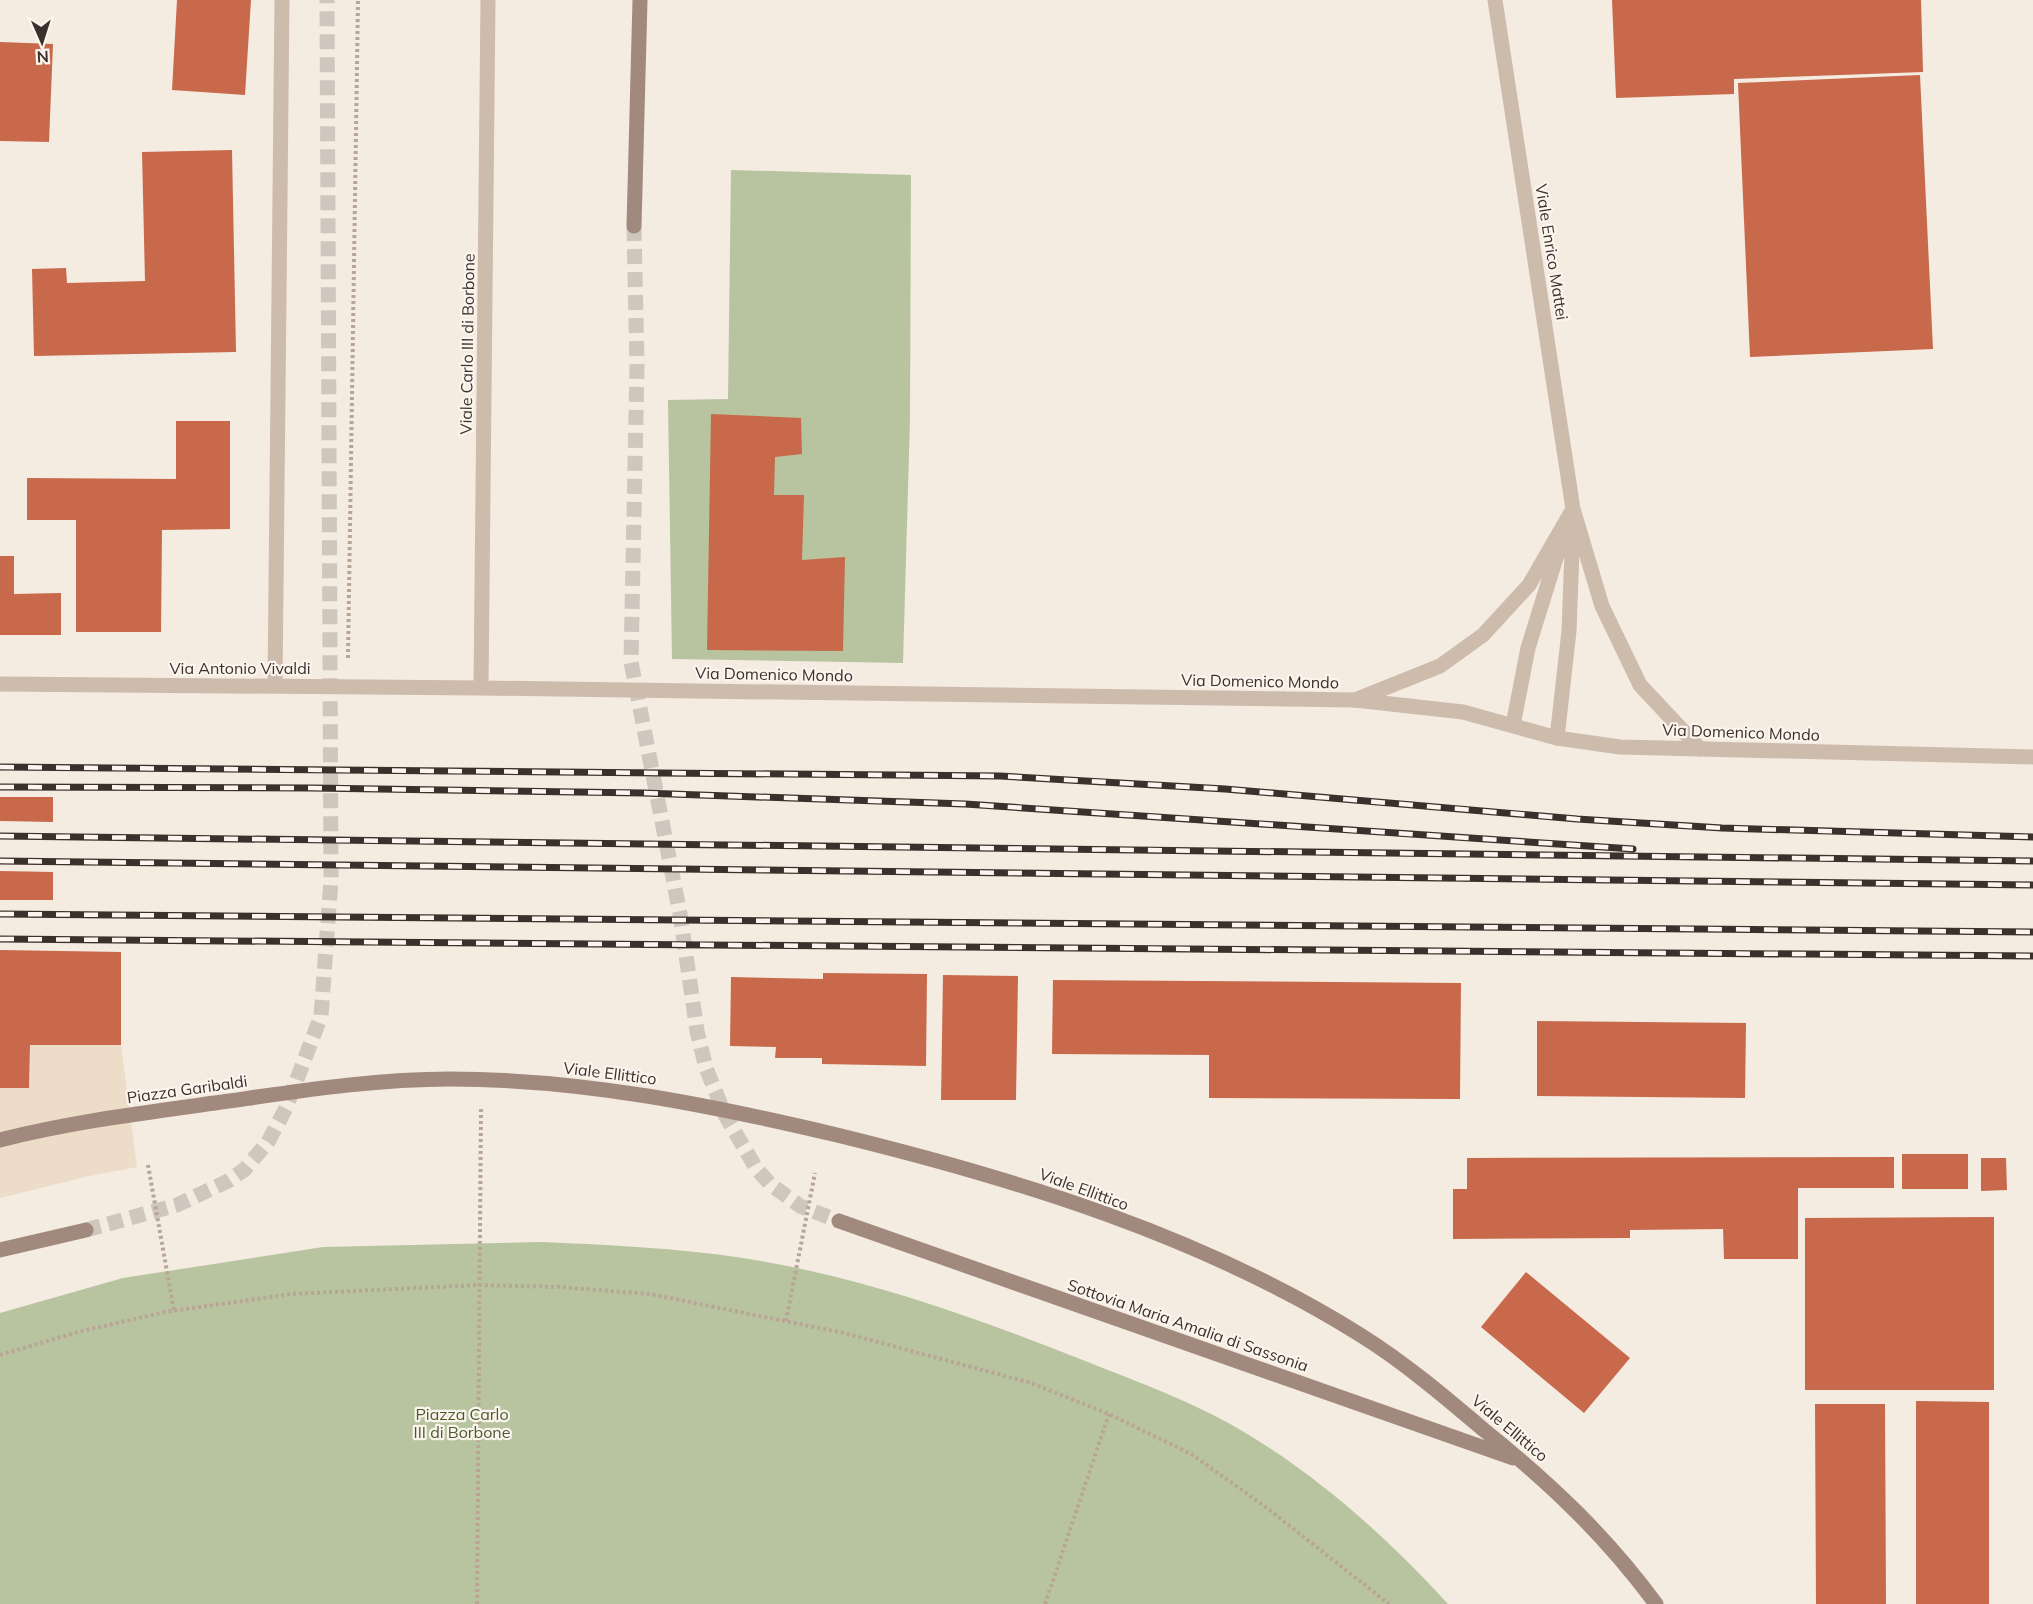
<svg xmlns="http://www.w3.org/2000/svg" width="2033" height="1604" font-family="Mulish,sans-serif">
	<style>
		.green { fill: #b8c4a0 }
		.plaza { fill: #ecdcc8 }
		.building { fill: #c8694b }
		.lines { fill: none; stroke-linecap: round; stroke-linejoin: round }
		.secondary-tunnel { stroke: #cfc6bd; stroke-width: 15; stroke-dasharray: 15 8; stroke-linecap: butt }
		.path { stroke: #b9a596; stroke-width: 4; stroke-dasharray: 3 3; stroke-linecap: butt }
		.service { stroke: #cdbbac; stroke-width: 15 }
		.minor { stroke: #cdbbac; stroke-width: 15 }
		.tertiary { stroke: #cdbbac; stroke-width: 15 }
		.secondary { stroke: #a18a7d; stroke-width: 15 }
		.rail-casing { stroke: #3b302b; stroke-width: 7 }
		.rail { stroke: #fbf5ee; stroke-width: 4.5; stroke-dasharray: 14; stroke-linecap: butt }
		.labels { text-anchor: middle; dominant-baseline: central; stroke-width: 4.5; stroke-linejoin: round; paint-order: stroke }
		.street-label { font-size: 16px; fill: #3b302b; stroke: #fbf5ee }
		.park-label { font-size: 16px; fill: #4a5a2e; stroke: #fbf5ee }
	</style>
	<rect width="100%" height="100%" fill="#f4ebe1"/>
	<path class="green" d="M731,170L911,175L910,419L903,663L672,659L668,400L728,399Z
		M543,1242C609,1245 677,1248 743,1258C859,1276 971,1316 1080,1359C1128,1378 1186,1399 1232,1425C1313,1471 1385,1535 1448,1604H0V1313L123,1278L323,1247Z"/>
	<path class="plaza" d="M30,1045H121L137,1167L89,1176L0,1198V1088H29Z"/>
	<path class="building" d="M177,0H251L245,95L172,90Z
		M1612,0H1921L1923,72L1734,79V94L1616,98Z
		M0,42L53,44L49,142L0,141Z
		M1920,75L1933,349L1750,357L1738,83Z
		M232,150L236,352L34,356L32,269L66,268L67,283L145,281L142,152Z
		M711,414L801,418L802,454L775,457L774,495H804L802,560L845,557L843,651L707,650Z
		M176,421H230V529L162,530L161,632H76V520H27V478L176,479Z
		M0,556H14V594L61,593V635H0Z
		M0,797H53V822L0,821Z
		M0,871L53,872V900H0Z
		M0,950L121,952V1045H30L29,1088H0Z
		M823,973L927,974L926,1066L822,1064V1058H775L776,1047L730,1046L731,977L823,979Z
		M943,975L1018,976L1016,1100H941Z
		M1053,980L1461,983L1460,1099L1209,1098V1055L1052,1054Z
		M1537,1021L1746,1023L1745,1098L1537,1096Z
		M1902,1154H1968V1189H1902Z
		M1894,1157V1188H1798V1259H1724L1723,1229L1630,1230V1238L1453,1239V1189H1467V1158Z
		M1981,1158H2006L2007,1190L1981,1191Z
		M1994,1217V1390H1805V1218Z
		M1526,1272L1630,1358L1584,1413L1481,1327Z
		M1916,1401L1989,1402V1604H1916Z
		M1815,1404H1885L1886,1604H1816Z"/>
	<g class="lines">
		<path class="secondary-tunnel" d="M634,226L637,367L631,662L680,914L697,1031L706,1068L725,1115L756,1168L770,1184L800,1206L839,1221
			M86,1230L177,1205L228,1181L244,1170L268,1142L286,1108L321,1016L331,880L327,0"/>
		<path class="path" d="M348,658L358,0
			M148,1165L174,1311
			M786,1321L815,1173
			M0,1355L78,1332L165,1312L292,1294L480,1285L559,1287L650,1294L844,1333L1031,1383L1109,1414L1191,1454L1263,1505L1389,1604
			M477,1604L481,1107
			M1045,1604L1109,1414"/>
		<path class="service" d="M275,686L282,0"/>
		<path class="minor" d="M1495,0L1573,509L1602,606L1640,685L1700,749
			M1355,700L1440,666L1483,635L1529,585L1573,509
			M1513,725L1528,648L1560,545
			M1557,738L1569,631L1573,524"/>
		<path class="tertiary" d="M0,684L481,688L1355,700L1463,712L1557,738L1620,747L2033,757
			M481,688L488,0"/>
		<path class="secondary" d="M634,226L640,0
			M0,1140C70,1122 143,1113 215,1103C293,1092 371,1079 450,1079C582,1079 710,1105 837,1135C1017,1179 1203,1236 1362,1336C1405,1363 1445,1397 1484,1430C1550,1483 1606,1536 1656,1604
			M839,1221L1513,1458
			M0,1250L86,1230"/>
		<defs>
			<path id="rail" d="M0,767L1000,776L1225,789L1577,819L1722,828L2033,837
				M0,787L312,788L643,793L965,804L1633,849
				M0,836L2033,861
				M0,861L2033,885
				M0,914L2033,932
				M0,939L2033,956"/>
		</defs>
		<use href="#rail" class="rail-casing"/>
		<use href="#rail" class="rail"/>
	</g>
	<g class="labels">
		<g class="street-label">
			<text transform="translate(1552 252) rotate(81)">Viale Enrico Mattei</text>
			<text transform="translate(467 344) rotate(-89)">Viale Carlo III di Borbone</text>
			<text x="240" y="668">Via Antonio Vivaldi</text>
			<text transform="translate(774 674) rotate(1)">Via Domenico Mondo</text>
			<text transform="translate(1260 681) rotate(1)">Via Domenico Mondo</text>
			<text transform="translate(1741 732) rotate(2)">Via Domenico Mondo</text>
			<text transform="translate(610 1073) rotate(7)">Viale Ellittico</text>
			<text transform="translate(187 1089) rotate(-8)">Piazza Garibaldi</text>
			<text transform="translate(1084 1189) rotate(20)">Viale Ellittico</text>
			<text transform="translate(1188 1325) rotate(19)">Sottovia Maria Amalia di Sassonia</text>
			<text transform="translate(1510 1428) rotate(40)">Viale Ellittico</text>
		</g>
		<g class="park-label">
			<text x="462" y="1414">Piazza Carlo<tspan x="462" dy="18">III di Borbone</tspan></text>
		</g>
	</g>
	<g transform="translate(42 42) rotate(177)" stroke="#fbf5ee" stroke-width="4.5" paint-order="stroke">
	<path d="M0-4.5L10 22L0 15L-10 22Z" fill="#3b302b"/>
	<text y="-9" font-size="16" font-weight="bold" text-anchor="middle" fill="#3b302b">N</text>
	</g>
</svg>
